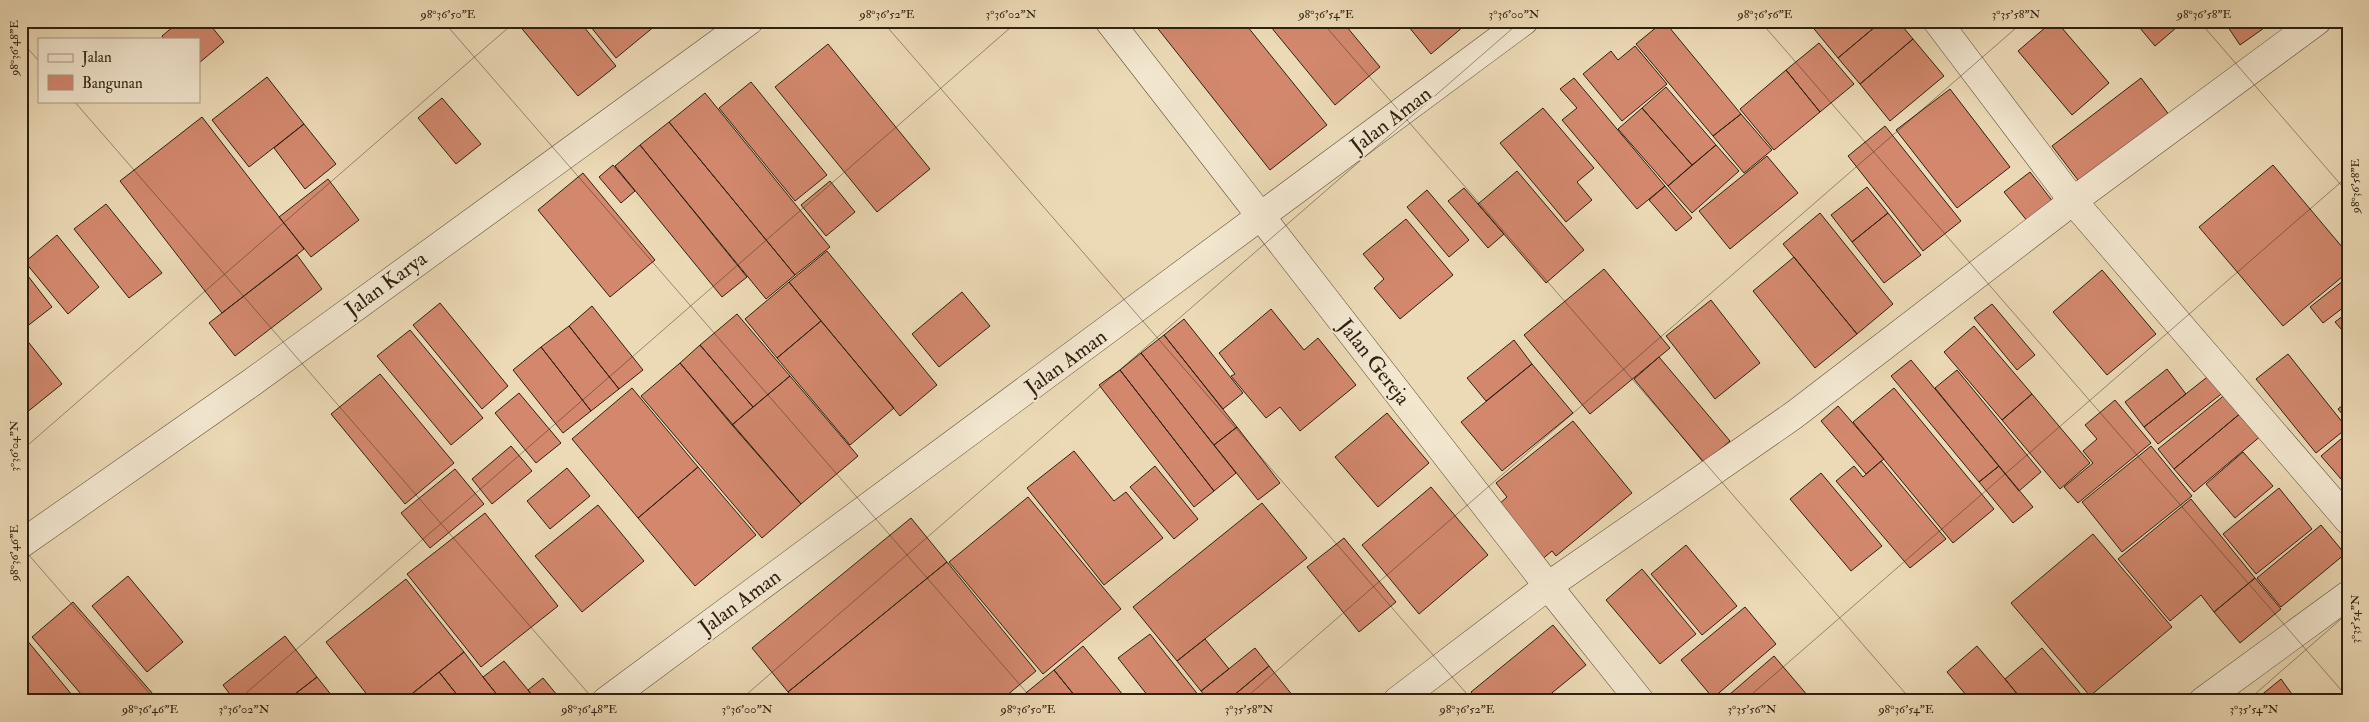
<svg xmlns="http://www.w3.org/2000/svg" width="2369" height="722" font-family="'IM FELL Double Pica',serif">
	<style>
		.building { fill: #d3886e; stroke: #2e2011 }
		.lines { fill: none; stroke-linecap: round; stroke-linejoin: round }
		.street-casing { stroke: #5e4e3a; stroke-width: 29 }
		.street { stroke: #f3e7d0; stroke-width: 28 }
		.ticks { fill: none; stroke: #2e2011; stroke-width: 1; stroke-opacity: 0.45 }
		.labels { text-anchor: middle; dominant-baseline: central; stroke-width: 4; stroke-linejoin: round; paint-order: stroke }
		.street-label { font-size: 21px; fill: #2e2011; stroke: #f3e7d0 }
		.neatline { fill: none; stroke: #2e2011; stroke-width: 2 }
		.ticks-label { font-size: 12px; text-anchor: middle; fill: #2e2011 }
	</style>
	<rect width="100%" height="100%" fill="#ecdab6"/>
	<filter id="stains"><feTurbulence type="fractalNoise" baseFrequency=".004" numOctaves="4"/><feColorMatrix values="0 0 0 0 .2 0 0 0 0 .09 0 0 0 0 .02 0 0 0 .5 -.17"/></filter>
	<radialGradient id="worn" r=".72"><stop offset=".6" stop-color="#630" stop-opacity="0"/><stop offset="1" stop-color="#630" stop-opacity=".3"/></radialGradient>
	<path class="building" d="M180,21H207L224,42L199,63V39H164L162,36Z
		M522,21H579L616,66L578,96L518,24Z
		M586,21H661L616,58Z
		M1160,21H1243L1327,125L1270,170L1155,25Z
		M1266,21H1342L1380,67L1335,105Z
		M1404,21H1470L1431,54Z
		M1664,21L1741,114L1713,136L1636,44Z
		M1812,21H1882L1838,58L1810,24Z
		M1882,21H1898L1913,39L1860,84L1838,58Z
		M1983,21H2000L1990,29Z
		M2053,21H2056L2109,83L2072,115L2018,51Z
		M2134,21H2184L2155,46Z
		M2224,21H2259L2264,28L2240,45Z
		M1913,39L1944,76L1890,121L1860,84Z
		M1819,43L1854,84L1820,112L1786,70Z
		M828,44L930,169L877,212L775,87Z
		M1635,46L1667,84L1622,121L1583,74L1611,51L1618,60Z
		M1786,70L1820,112L1774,150L1740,109Z
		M267,77L304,124L249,167L212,120Z
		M1574,78L1665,186L1637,209L1562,120L1577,108L1560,89Z
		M2141,78L2170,116L2081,184L2052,146Z
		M751,82L827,175L795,201L719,108Z
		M1666,87L1716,145L1692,165L1642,108Z
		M1950,89L2010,167L1957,208L1896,130Z
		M705,93L830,247L795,275L669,122Z
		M442,98L481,144L456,164L418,118Z
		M1543,108L1594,168L1577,182L1592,200L1566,222L1500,143Z
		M1642,108L1692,165L1668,186L1618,129Z
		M1741,114L1772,150L1744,173L1713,136Z
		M202,117L304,249L222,313L120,181Z
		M669,122L795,275L766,299L640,145Z
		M304,124L336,164L305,189L274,148Z
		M1885,126L1961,221L1923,251L1848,156Z
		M640,145L747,277L722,297L615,166Z
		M1716,145L1739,171L1692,213L1668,186Z
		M1767,156L1798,193L1730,249L1699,211Z
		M613,165L635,191L621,203L599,177Z
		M2273,165L2348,254V272L2283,326L2199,227Z
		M1517,171L1584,250L1546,283L1478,204Z
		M2030,172L2057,207L2032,227L2004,192Z
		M583,173L655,260L610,297L538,210Z
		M328,179L359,220L311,257L279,217Z
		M830,181L855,212L826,236L801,205Z
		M1665,186L1692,218L1676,231L1649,200Z
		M1867,187L1888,213L1852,242L1831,215Z
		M1464,188L1504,234L1488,248L1448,201Z
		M1427,190L1469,240L1449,257L1407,207Z
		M106,204L162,273L129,298L74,229Z
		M1820,213L1893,304L1857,334L1783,244Z
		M1888,213L1921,255L1884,283L1852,242Z
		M1406,219L1453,275L1400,319L1374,288L1384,279L1363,254Z
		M57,235L99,287L68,314L25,262Z
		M827,251L937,385L900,416L789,282Z
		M297,255L322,289L235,356L209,323Z
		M1794,257L1857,334L1815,368L1753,291Z
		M1604,269L1670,348L1590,414L1524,335Z
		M2102,270L2156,334L2107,375L2053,312Z
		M28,276L52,307L21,331V281Z
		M2348,277V304L2323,323L2310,307Z
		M789,282L821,321L777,358L745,319Z
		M962,292L990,326L939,367L912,334Z
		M1711,300L1760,363L1715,399L1666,336Z
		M440,303L508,386L482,409L413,325Z
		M1992,304L2035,355L2017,370L1974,318Z
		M592,306L643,370L619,389L569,326Z
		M1271,309L1304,350L1318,338L1356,385L1300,431L1280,407L1266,418L1231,376L1235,374L1219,353Z
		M2348,312V337L2335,322Z
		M737,314L790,376L753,407L700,345Z
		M1184,319L1243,393L1223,409L1164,335Z
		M821,321L894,408L850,445L777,358Z
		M569,326L619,389L591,411L541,347Z
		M1974,326L2032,394L2002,420L1944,352Z
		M410,330L483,418L451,445L377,356Z
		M21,333L62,384L21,417Z
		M1164,335L1237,427L1214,445L1141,353Z
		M1514,340L1532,364L1486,401L1467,378Z
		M700,345L753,407L732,425L680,363Z
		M541,347L591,411L563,433L513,370Z
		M1141,353L1236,473L1214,491L1120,370Z
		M2288,354L2347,428L2316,453L2256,379Z
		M1659,357L1730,441L1704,463L1634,379Z
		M1911,360L1999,466L1979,482L1891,376Z
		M680,363L801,504L762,538L641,396Z
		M1532,364L1573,413L1502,471L1461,422Z
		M2167,369L2186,394L2144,427L2125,402Z
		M1120,370L1214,491L1194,507L1099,385Z
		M1957,370L2041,472L2019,491L1935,388Z
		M380,374L454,463L405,504L331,414Z
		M2211,374L2225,391L2158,444L2144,427Z
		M790,376L858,456L801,504L732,425Z
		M632,388L698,467L638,518L572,439Z
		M1894,388L1994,509L1953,543L1853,422Z
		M519,393L561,443L536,463L495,413Z
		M2227,393L2242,412L2174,469L2158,449Z
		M2032,394L2090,463L2060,489L2002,420Z
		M2115,400L2151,443L2078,503L2064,487L2093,463L2083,451L2097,439L2085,425Z
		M2348,401V421L2338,409Z
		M1838,406L1884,459L1866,474L1821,421Z
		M2242,412L2262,435L2194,492L2174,469Z
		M1387,413L1429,463L1378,507L1335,457Z
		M1573,421L1632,493L1556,556L1552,551L1540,561L1496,507L1507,497L1496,483Z
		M1237,427L1280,483L1258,500L1214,445Z
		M2348,433V487L2321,456Z
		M511,446L532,471L492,504L472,479Z
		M2151,446L2192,496L2122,552L2082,502Z
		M1074,451L1114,501L1126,492L1163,538L1104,585L1027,488Z
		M2243,452L2273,486L2235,518L2206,484Z
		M1881,461L1946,539L1910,568L1836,481L1854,466L1863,477Z
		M1155,466L1198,519L1174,539L1130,487Z
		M1999,466L2033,507L2013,523L1979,482Z
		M698,467L756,535L695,586L638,518Z
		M567,468L590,496L550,529L527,501Z
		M455,469L484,504L430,548L401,513Z
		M1821,473L1882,546L1851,571L1790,499Z
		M1431,487L1488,555L1419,614L1362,545Z
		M2279,488L2312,529L2256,574L2223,534Z
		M1028,497L1121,609L1043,674L949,562Z
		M2191,499L2255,578L2214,612L2201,595L2170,621L2118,559Z
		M1262,503L1307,558L1177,661L1133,607Z
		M598,505L644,561L582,612L535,556Z
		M485,513L558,606L481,667L407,574Z
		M911,518L947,562L788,692L752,648Z
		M2321,525L2345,554L2281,607L2257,578Z
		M2093,534L2172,627L2090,696L2011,603Z
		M1344,538L1396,602L1359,632L1307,567Z
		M1686,545L1737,606L1702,635L1651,574Z
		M947,562L1036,671L1000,701H796L788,692Z
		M1642,569L1696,634L1660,664L1606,600Z
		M128,576L183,642L147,672L92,606Z
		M2255,578L2281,609L2240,643L2214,612Z
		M406,579L464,652L403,701H372L326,642Z
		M73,602L153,694L145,701H87L32,637Z
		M1745,607L1776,644L1713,698L1681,660Z
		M1553,625L1586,665L1547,697L1550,701H1478L1471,692Z
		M21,633L77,701H21Z
		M1150,634L1203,701H1152L1118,658Z
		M285,636L317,677L286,701H235L223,685Z
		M1205,639L1229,669L1201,691L1177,661Z
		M1083,646L1128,701H1079L1054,670Z
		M1977,646L2005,679L2023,701H1971L1947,672Z
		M1255,648L1269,666L1227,701H1209L1201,691Z
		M2042,648L2087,701H2023L2005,679Z
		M464,652L483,677L502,701H462L439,672Z
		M1774,656L1808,696L1802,701H1722Z
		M504,661L528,690L536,701H502L483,677Z
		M1269,666L1297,701H1227Z
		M1054,670L1079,701H1016Z
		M439,672L462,701H403Z
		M317,677L336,701H286Z
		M543,678L562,701H536L528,690Z
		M2281,679L2297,701H2254Z"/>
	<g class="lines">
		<defs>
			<path id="street" d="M1109,21L1548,586L1640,701
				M1937,21L2073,201L2348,520
				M21,544L251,383L749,21
				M606,701L1524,21
				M1397,701L1548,586L1794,415L2073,201L2317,21
				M2203,701L2348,595"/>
		</defs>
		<use href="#street" class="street-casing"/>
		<use href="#street" class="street"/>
	</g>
	<path class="ticks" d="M443,21L1034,701M882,21L1473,701M1321,21L1912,701M1760,21L2348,698M2199,21L2348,193M21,41L39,61M74,101L595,701M21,451L516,21M21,546L156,701M237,701L1018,21M739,701L1521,21M1242,701L2024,21M1744,701L2348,176M2247,701L2348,613"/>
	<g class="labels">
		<g class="street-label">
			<text transform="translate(1391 120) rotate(-37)">Jalan Aman</text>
			<text transform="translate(386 284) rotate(-36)">Jalan Karya</text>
			<text transform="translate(1066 362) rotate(-36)">Jalan Aman</text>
			<text transform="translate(1374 362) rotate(52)">Jalan Gereja</text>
			<text transform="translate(740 602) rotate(-36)">Jalan Aman</text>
		</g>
	</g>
	<rect width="2369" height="722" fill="none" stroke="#ecdab6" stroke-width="55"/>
	<rect x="38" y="38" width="162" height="65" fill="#f3e7d0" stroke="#a49784"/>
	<rect x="48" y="54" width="25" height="8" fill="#f3e7d0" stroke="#a49784"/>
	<text x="82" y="62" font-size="15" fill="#2e2011">Jalan</text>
	<rect x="48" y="75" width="25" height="15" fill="#d3886e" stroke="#a49784"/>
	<text x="82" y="88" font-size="15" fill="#2e2011">Bangunan</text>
	<rect x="28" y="28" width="2314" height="666" class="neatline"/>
	<g class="ticks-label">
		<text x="448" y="18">98°36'50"E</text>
		<text x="887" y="18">98°36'52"E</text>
		<text x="1011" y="18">3°36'02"N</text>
		<text x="1326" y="18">98°36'54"E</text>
		<text x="1514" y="18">3°36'00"N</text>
		<text x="1765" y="18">98°36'56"E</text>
		<text x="2016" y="18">3°35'58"N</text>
		<text x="2204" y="18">98°36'58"E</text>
		<text transform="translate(14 48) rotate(-90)" y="4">98°36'48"E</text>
		<text transform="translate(2355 186) rotate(-90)" y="4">98°36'58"E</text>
		<text transform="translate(14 446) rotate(-90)" y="4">3°36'04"N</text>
		<text transform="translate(14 553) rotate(-90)" y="4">98°36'46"E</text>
		<text transform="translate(2355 619) rotate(-90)" y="4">3°35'54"N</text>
		<text x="150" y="713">98°36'46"E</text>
		<text x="244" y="713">3°36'02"N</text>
		<text x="589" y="713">98°36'48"E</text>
		<text x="747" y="713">3°36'00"N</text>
		<text x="1028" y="713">98°36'50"E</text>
		<text x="1249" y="713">3°35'58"N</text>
		<text x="1467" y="713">98°36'52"E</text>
		<text x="1752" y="713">3°35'56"N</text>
		<text x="1906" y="713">98°36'54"E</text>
		<text x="2254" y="713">3°35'54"N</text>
	</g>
	<rect width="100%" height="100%" filter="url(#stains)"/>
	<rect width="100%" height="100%" fill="url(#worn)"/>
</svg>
